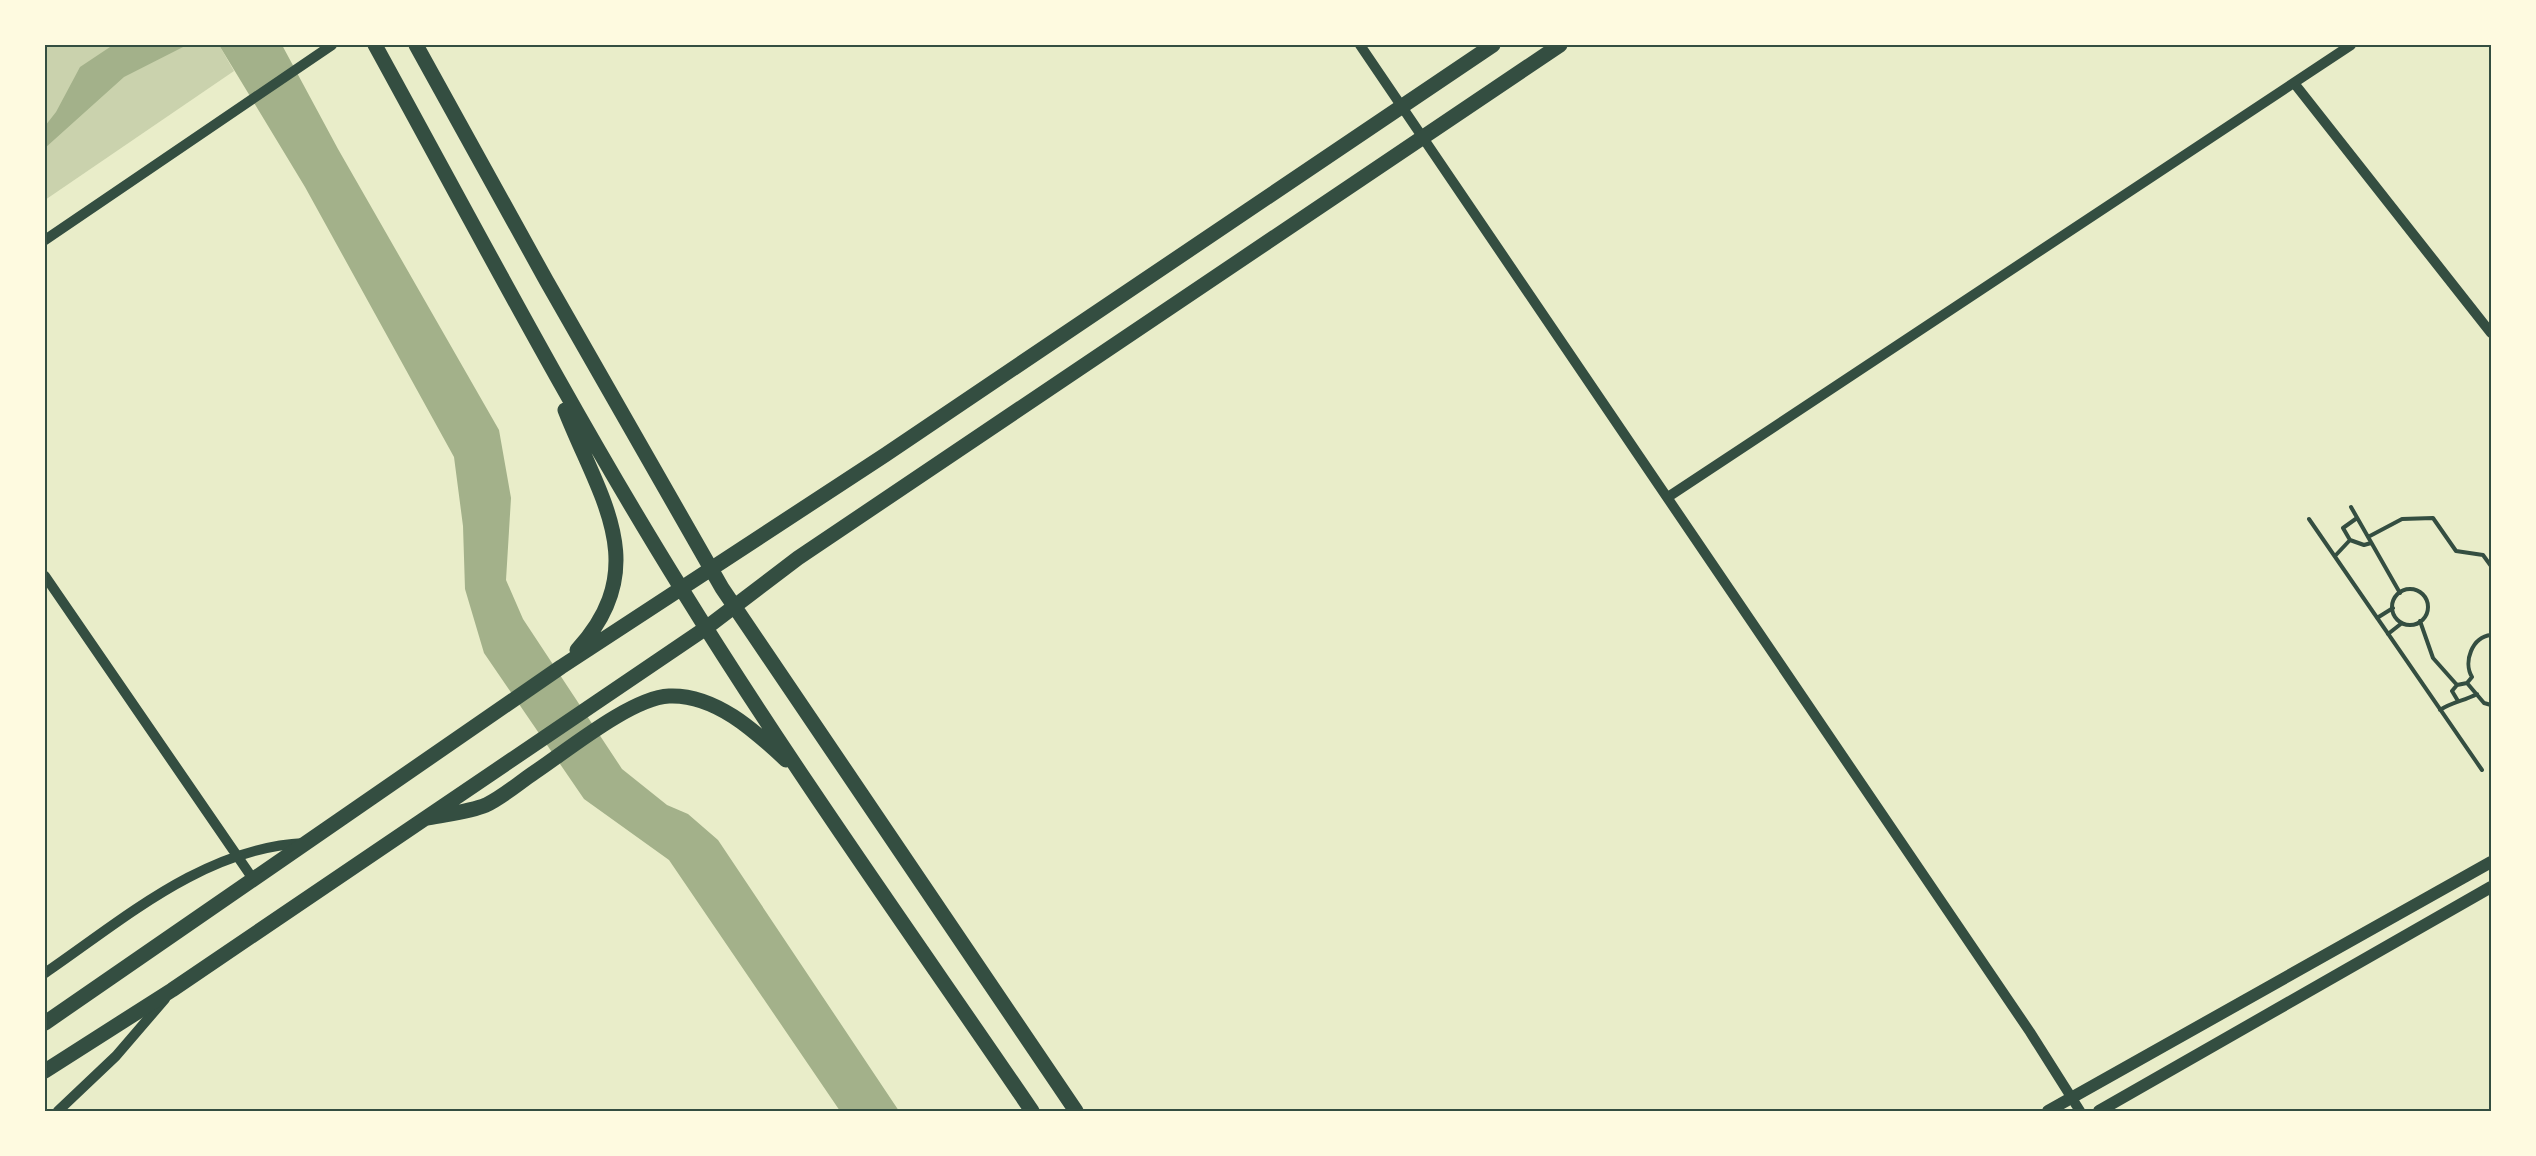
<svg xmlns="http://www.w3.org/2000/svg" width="2536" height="1156" font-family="Ubuntu,sans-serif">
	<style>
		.green { fill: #cad2ad }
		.water { fill: #a3b18a }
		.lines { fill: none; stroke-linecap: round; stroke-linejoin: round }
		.path { stroke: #344e41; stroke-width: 4 }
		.tertiary { stroke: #344e41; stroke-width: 10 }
		.secondary { stroke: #344e41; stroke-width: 12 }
		.primary { stroke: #344e41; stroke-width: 15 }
		.neatline { fill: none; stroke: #344e41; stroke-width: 2 }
	</style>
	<rect width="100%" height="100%" fill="#e9edc9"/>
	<path class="green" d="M45,45H219L234,71L45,200Z"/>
	<path class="water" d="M113,45H187L124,77L45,148V126L56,112L80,67Z
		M219,45H282L338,149L499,430L511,498L506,580L523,619L622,769L667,805L688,814L718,840L899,1111H840L669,860L584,799L484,653L465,589L463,526L454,457L305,187Z"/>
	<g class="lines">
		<path class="path" d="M2351,507L2400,593
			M2309,519L2482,770
			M2368,537L2402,519L2433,518L2456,551L2483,555L2491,566
			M2350,540L2364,545L2371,543
			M2335,556L2350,540L2343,528L2357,518
			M2392 607a18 18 0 1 1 36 0a18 18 0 1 1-36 0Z
			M2377,618L2393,608
			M2420,621L2433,658L2457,685L2467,683L2484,703L2491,705
			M2388,634L2402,623
			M2467,683L2472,677C2463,662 2472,637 2491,635
			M2457,685L2452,691L2458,701
			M2440,710C2452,702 2464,701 2477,694"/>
		<path class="tertiary" d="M1360,45L2030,1032L2080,1111
			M2294,83L2491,333
			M45,240L332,45
			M1668,497L2351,45
			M45,576L253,879
			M45,973C124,919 204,848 304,843
			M58,1111L116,1056L165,999"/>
		<path class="secondary" d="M2048,1111L2491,862
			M2099,1111L2491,887"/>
		<path class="primary" d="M375,45C475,227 571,411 681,588C791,766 914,938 1032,1111
			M416,45L546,280L722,588L1076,1111
			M565,410C599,497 654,566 577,650
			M428,818C447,814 469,812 486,805C503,797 520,782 535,772C568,750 631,698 669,696C715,694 755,731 786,760
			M45,1023L561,667L885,455L1493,45
			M45,1071L172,990L706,628L798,558L1560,45"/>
	</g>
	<rect width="2536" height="1156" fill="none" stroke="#fefae0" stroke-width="93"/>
	<rect x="46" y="46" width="2444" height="1064" class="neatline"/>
</svg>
